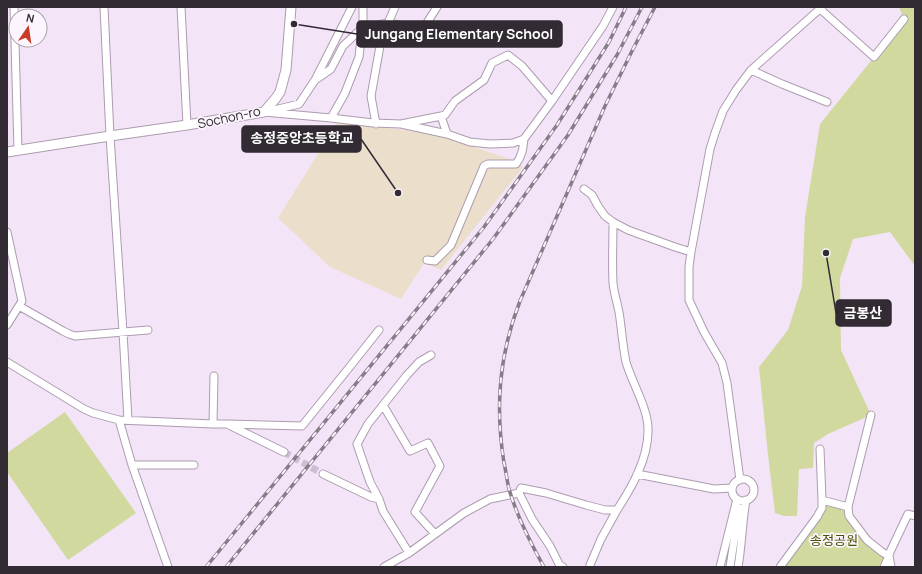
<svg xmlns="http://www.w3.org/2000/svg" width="922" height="574" font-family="Manrope,'Noto Sans KR',sans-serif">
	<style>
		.education { fill: #ebdfcb }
		.green { fill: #d1d99f }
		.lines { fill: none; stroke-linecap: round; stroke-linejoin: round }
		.minor-tunnel { stroke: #cdbfd1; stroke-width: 7; stroke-dasharray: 7 3.5; stroke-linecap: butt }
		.minor-casing { stroke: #ac9caf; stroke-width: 9 }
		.tertiary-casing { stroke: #ac9caf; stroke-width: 11 }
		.minor { stroke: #fff; stroke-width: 7 }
		.tertiary { stroke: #fff; stroke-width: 9 }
		.rail-casing { stroke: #877c89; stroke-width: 3.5 }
		.rail { stroke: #fcf5fd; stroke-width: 2; stroke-dasharray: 6; stroke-linecap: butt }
		.labels { text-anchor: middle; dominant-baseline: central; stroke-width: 3.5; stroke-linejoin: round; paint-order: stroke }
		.street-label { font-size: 13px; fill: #322b33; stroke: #fcf5fd }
		.park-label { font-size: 13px; fill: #4b5003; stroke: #fcf5fd }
		.leader { fill: none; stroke: #322b33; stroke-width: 1.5 }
		.callout-dot { fill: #322b33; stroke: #fcf5fd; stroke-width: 1.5 }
		.callout { fill: #322b33; stroke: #322b33; stroke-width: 1.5 }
		.callout-label { font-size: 14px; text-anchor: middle; font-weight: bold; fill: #fff }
	</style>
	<rect width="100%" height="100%" fill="#f4e4f8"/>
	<path class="education" d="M337,123L429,132L516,161L523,167L441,270L424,263L401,299L330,267L278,218Z"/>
	<path class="green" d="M899,7H915V266L890,232L853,239L840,278L841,350L871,415L828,434L814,443L813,468L799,469L797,516H784L775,513L768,455L759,367L788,330L802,286L805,217L820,124L904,20Z
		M65,412L136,513L68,560L7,472V453Z
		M822,500L848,507L849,516L882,552L891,567H780L817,517Z"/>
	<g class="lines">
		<path class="minor-tunnel" d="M284,452L323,474"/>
		<defs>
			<path id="minor" d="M14,7L18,150
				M104,7L110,136L123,332L128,420
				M181,7L187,125
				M820,9L874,57L904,19
				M751,70L782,84L827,102
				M315,80L331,69L343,46L362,28L388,23L420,29L425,26L437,7
				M552,101L603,26L613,7
				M270,111L299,104L315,80L352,7
				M264,112L331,118L373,123L401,124L447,134
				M331,118L345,93L359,57L363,20V7
				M376,124L371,96L380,46L388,23L395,7
				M401,124L441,116L447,134L470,142L490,144L513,143L524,139L552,101L522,66L508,55L492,63L484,80L455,101L445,115L441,116
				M584,189L592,195L598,206L605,216L613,222L628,230L675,247L691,252
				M7,232L22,301L7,325
				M427,260L435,261L451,245L482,171L484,166L488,164H516C522,156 523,149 524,139
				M19,306L63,331L69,334L75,336L148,330
				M7,362L84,409L93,413L119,420L213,424H227L302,426L352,364L379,330
				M383,405L410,451L428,443L440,466L415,512L435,534
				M119,420L132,465L168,567
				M213,424L214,376
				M229,425L284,452
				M820,449L822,500
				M132,465H194
				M323,474L371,497L379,499L383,511L409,553
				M637,474L714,489L732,488
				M732 490a11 11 0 1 1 22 0a11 11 0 1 1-22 0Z
				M740,480L727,383L722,363L704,332L689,300V267L691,252L710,149L715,133L723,111L736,90L751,70L822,7
				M519,493L521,488L546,493L586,505L605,510H617C632,487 648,459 648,431C649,410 632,383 626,362C623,348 622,333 620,319C619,307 614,295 613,283C612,263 613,242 613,222
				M519,493L532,519L550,546L559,564L563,567
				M379,499L370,482L357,444L368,424L407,375L419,362L431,355
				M848,507L871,415
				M590,565L601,539L617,510
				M384,567L409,553L464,513L490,499L519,493
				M720,567L737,499
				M730,567L739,508
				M738,567C742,545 742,522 746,500
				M780,567L817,517L822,508V500L848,507L849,516L867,540L882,552L889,556L884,567
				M891,567L889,556L890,552L908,514L915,516"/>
			<path id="tertiary" d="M7,152L110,136L187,125L264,112L276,98L280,92L286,70L291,7"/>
		</defs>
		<use href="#minor" class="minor-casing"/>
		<use href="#tertiary" class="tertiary-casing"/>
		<use href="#minor" class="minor"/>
		<use href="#tertiary" class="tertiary"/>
		<defs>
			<path id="rail" d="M206,567L484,227L557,125L609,42L626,7
				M226,567L493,239L568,135L617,55L642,7
				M544,567C530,542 517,517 509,489C507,481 506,471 504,463C495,406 499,355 520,301L605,106L632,51L655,7"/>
		</defs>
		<use href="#rail" class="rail-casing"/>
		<use href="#rail" class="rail"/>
	</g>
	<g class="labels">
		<g class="street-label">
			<text transform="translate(229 117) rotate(-12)">Sochon-ro</text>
		</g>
		<g class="park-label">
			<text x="834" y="540">송정공원</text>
		</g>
	</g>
	<path class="leader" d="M294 24L357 34M398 193L361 139M826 253L836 313"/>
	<g class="callout-dot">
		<circle cx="294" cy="24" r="4"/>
		<circle cx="398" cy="193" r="4"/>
		<circle cx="826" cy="253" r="4"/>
	</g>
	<g class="callout">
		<rect x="357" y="21" width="205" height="26" rx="4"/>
		<rect x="242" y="126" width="119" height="26" rx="4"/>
		<rect x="836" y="300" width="55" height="26" rx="4"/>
	</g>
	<g class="callout-label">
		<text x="459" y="39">Jungang Elementary School</text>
		<text x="302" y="143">송정중앙초등학교</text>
		<text x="863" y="318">금봉산</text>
	</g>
	<rect width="922" height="574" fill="none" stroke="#322b33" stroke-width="16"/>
	<g transform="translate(28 28) rotate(13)"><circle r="19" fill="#fcf5fd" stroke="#aba4ac"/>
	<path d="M0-3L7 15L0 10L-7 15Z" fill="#c83c27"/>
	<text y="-6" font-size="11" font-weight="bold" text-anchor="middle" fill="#322b33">N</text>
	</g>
</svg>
